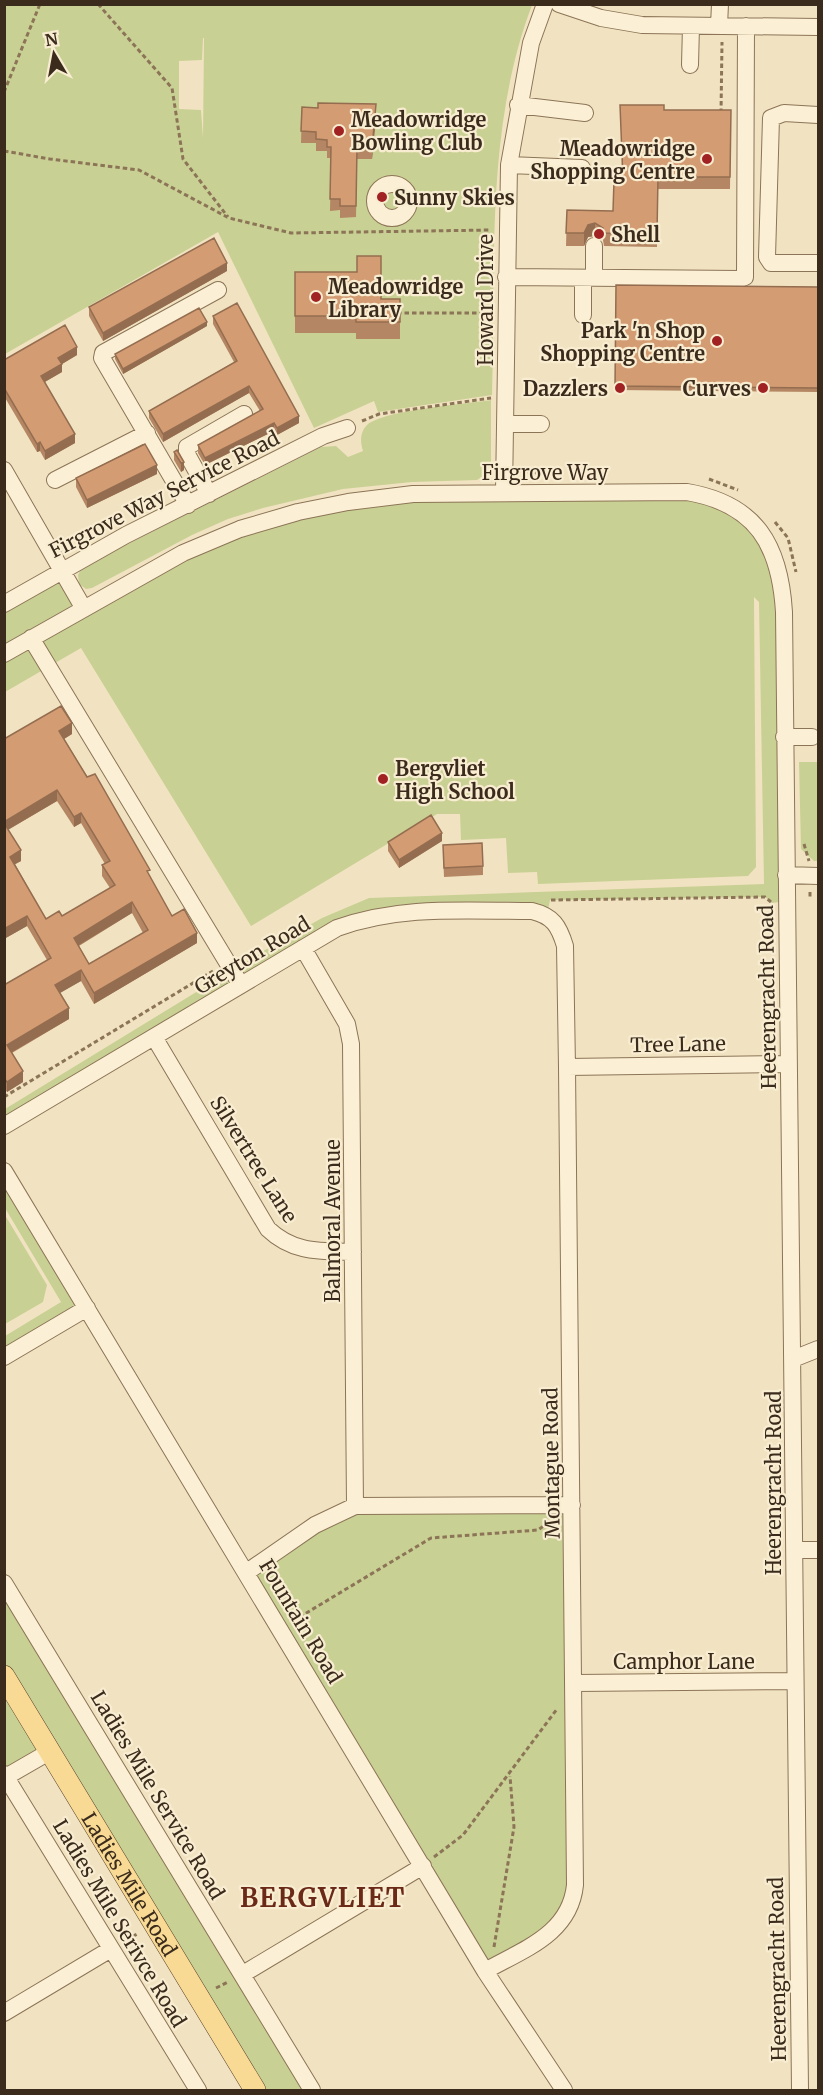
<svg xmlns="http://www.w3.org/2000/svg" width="823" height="2095" font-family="Merriweather,serif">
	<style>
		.green { fill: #c9d094; fill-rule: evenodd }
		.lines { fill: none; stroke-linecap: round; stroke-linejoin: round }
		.minor-casing { stroke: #8c7457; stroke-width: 18 }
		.major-casing { stroke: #5a412b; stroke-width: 22 }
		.path { stroke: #8c7457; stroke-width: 3; stroke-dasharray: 4.5 3; stroke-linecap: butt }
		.minor { stroke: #fbf0d5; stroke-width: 16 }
		.major { stroke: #f8da95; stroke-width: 21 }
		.wall { fill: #b58663; fill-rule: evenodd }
		.shaded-wall { fill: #946d50 }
		.building { fill: #d39c73; stroke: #946d50; stroke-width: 1.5; fill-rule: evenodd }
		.poi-dot { fill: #a02222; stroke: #f8edd1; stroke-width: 2 }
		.labels { text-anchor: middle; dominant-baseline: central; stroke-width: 4.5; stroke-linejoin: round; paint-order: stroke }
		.poi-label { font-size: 20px; font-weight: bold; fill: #3b2b1c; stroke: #f8edd1; text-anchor: start }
		.street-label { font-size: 20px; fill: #3b2b1c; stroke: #f8edd1 }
		.district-label { font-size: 26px; font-weight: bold; letter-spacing: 1.5px; fill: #6b2a18; stroke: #f8edd1 }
	</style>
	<rect width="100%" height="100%" fill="#f1e3c1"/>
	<path class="green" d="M5,5H532C485,129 496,265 492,395L378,412L374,401L314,428L218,232L5,354ZM203,38H204L203,138L201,110L179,109V61L202,60Z
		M491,400V462L488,469L491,471L477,480L412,482L343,489L263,508L228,519L192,535L92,588L86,589L79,584L78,575L80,571L118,549L321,447L336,446L348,457L363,451C360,442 360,432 367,425C384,410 466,404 491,400Z
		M668,491L733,508L777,564L786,901L772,903L765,897L550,900L547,915L365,918L5,1126V1109L265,950L322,918L369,898L764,884L759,602L754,597L756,867L748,876L538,884L537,872L508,873L506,838L461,840L460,814H437L251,926L81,648L5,692L4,604L62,571L84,608L183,553L348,502Z
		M799,762H818V861H814L801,849Z
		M5,1171L87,1308L5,1357V1336L61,1302L5,1208Z
		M5,1215L47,1285L43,1302L5,1324Z
		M572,1505L575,1683L566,1917L485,1971L247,1572L336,1514Z
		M4,1583L312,2090H255L49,1752L4,1774Z"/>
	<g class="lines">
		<defs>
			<path id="minor" d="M559,4L601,18L642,25L818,27
				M719,26L720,4
				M690,65L691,26
				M518,105L585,113
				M818,115L784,113L771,118L767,257L771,263H818
				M509,165L582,168
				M375 201a17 17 0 1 1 34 0a17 17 0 1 1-34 0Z
				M506,277L740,279L745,277L746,26
				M583,278V315
				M594,278V246
				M505,424H541
				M4,470L84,609
				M55,480L147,433
				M504,492L509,165L531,43L545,4
				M209,494L187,454V447L244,414
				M188,505L102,358L103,353L218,290
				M4,604L126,535L323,436L347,428
				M31,638L241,985
				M4,654L183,553L240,529L298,512L348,502L413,494L687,492C757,504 780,546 784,612L800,2090
				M784,737H812
				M786,875L818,876
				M303,948L347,1024L351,1044L355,1506
				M154,1037L268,1229C293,1253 320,1251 353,1252
				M567,1067L789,1064
				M4,1126L337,928C401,905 465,911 532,911C553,916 559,926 565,946L567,1067L575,1885C570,1934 524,1949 485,1971
				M4,1171L485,1971L564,2090
				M4,1357L87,1308
				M793,1359L818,1349
				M795,1550H818
				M247,1572L315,1525L355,1506L572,1505
				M4,1583L312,2090
				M575,1683L794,1681
				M4,1774L198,2090
				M4,1778L49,1752
				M243,1974L423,1866
				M4,2013L111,1949"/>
			<g id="major">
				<path id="s1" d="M4,1676L255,2090"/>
			</g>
		</defs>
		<use href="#minor" class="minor-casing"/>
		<use href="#major" class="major-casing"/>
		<path class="path" d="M98,4L172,88L183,159L228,217
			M4,92L40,4
			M721,113L722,42
			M4,151L50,159L139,170L229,218L291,233L491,230
			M584,151L626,150
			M397,313H490
			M362,421L379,414L491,398
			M520,471L555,475
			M709,479L738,490
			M775,522L788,538L796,572
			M804,844L809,861
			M810,892V899
			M551,900L765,897L771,902
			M4,1097L213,971
			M293,1621L431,1538L538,1530L549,1522
			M434,1857L463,1835L557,1709
			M126,1940L139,1933
			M494,1947L514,1827L510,1776
			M216,1988L228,1982"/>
		<use href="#minor" class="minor"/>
		<use href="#major" class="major"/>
	</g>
	<path class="wall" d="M620,105L664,110H731L730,189H658L657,247L604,246L603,240L595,236L588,237L584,246H566L567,210L613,211L623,181Z
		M302,107L376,116L372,159H357L356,217L340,218V210L330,211L331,158H327V151H316V143H301Z
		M227,271L103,341L89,316V307Z
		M295,272L381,299H400V339H356V333H295Z
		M616,285L819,287V392L615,390Z
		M213,316L299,423L277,435L274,431L205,465L198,453V445L260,411L249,393L163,442L149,418V411L234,362L213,324Z
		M207,326L123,374L115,359V354Z
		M77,355L62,364V372L45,382L75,443L45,460L40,451L37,452L4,396V360Z
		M174,452L184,462V470L181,472L174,460Z
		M157,474L87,508L76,487V478Z
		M72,734L64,739L150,877L172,916L197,943L94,1004L81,981L59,993L69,1019L12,1053L23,1082L7,1092L4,1088V985L47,960L27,926L4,939V739ZM57,801L74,827L81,823L105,864L102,865V876L110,888L62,916L46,919L15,864L21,861L8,830ZM132,913L143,933L89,964L79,946Z
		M442,841L399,868L388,851V842Z
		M443,854L483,866V875L444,877Z"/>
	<path class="shaded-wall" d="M376,104V116L372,159V148Z
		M595,223V236L588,237L584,246V233L588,225Z
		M227,263V271L103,341V333Z
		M207,322V326L123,374V369Z
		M77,347V355L62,364V372L41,384V376L58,358Z
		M249,386V393L163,442V434Z
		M299,416V423L277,435V428Z
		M274,423V431L205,465V458Z
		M75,434V443L45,460V451Z
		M40,442V451L37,452V444Z
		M184,462V470L181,472V463Z
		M157,465V474L87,508V500Z
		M72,723V734L59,742V731Z
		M57,790V801L4,832V822Z
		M81,813V823L74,827V817Z
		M442,833V841L399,868V860Z
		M21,850V861L10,867V857Z
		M132,902V913L74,948V938Z
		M27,916V926L4,939V929Z
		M197,933V943L94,1004V993Z
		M81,970V981L55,996V985Z
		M69,1008V1019L7,1055V1045Z
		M23,1071V1082L7,1092V1082Z"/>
	<path class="building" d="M318,103L376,104L372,148H357L356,206H340V199H330L331,147H327V140L316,139V132L301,131L302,107L318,108Z
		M620,105H664V110H731L730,177H658L657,234L604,233L603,228L595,223L588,225L584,233H566L567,210L613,211L614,181H623Z
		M214,238L227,263L103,333L89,307Z
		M357,256H381V299H400V322H356V316H295V272H357Z
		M616,285L819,287V388L615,386Z
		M237,303L299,416L277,428L274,423L205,458L198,445L263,409L249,386L163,434L149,411L237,361L213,316Z
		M199,308L207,322L123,369L115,354Z
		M65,325L77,347L58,358L62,364L41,376L75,434L45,451L40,442L37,444L4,388V360Z
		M145,444L157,465L87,500L76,478Z
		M177,450L184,462L181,463L174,452Z
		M61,706L72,723L59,731L87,777L95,774L150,870L147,871L172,916L184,909L197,933L94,993L81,970L55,985L69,1008L7,1045L23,1071L7,1082L4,1078V985L51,958L27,916L4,929V823L21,850L10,857L46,919L59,911L62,916L115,885L102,865L110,861L81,813L74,817L57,790L4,822V739ZM132,902L148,930L89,964L74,938Z
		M431,815L442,833L399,860L388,842Z
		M482,843L483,866L444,868L443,845Z"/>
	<g class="poi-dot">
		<circle cx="339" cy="131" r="6"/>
		<circle cx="707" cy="159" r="6"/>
		<circle cx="382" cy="197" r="6"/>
		<circle cx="599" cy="234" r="6"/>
		<circle cx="316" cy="297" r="6"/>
		<circle cx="717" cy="341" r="6"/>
		<circle cx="620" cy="388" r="6"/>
		<circle cx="763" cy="388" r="6"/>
		<circle cx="383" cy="779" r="6"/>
	</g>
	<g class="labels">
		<g class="poi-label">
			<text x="351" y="119">Meadowridge<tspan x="351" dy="23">Bowling Club</tspan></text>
			<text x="695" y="148" text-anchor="end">Meadowridge<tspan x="695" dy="23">Shopping Centre</tspan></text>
			<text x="394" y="197">Sunny Skies</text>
			<text x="611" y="234">Shell</text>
			<text x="328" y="286">Meadowridge<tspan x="328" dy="23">Library</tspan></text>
			<text x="705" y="330" text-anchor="end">Park 'n Shop<tspan x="705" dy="23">Shopping Centre</tspan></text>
			<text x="608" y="388" text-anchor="end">Dazzlers</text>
			<text x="751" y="388" text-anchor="end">Curves</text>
			<text x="395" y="768">Bergvliet<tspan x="395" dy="23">High School</tspan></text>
		</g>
		<g class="street-label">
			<text transform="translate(485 300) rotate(-90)">Howard Drive</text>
			<text x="545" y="472">Firgrove Way</text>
			<text transform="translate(164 494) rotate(-27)">Firgrove Way Service Road</text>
			<text transform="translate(252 955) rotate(-31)">Greyton Road</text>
			<text transform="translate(767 997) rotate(-91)">Heerengracht Road</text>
			<text transform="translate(678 1044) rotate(-1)">Tree Lane</text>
			<text transform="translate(254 1159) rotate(58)">Silvertree Lane</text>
			<text transform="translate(332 1221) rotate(-90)">Balmoral Avenue</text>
			<text transform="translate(551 1463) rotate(-91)">Montague Road</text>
			<text transform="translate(773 1483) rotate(-90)">Heerengracht Road</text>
			<text transform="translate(301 1621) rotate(59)">Fountain Road</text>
			<text x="684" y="1661">Camphor Lane</text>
			<text transform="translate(158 1795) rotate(59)">Ladies Mile Service Road</text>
			<text stroke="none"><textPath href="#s1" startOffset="243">Ladies Mile Road</textPath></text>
			<text transform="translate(120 1923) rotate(59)">Ladies Mile Serivce Road</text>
			<text transform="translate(777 1969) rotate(-91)">Heerengracht Road</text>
		</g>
		<g class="district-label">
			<text x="323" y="1897">BERGVLIET</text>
		</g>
	</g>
	<rect width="823" height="2095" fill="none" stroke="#3b2b1c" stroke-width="12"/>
	<g transform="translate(54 54) rotate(350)" stroke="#f8edd1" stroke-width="4.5" paint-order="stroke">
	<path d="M0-4.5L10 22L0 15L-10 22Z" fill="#3b2b1c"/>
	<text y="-9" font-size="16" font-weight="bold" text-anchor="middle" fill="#3b2b1c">N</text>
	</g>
</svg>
